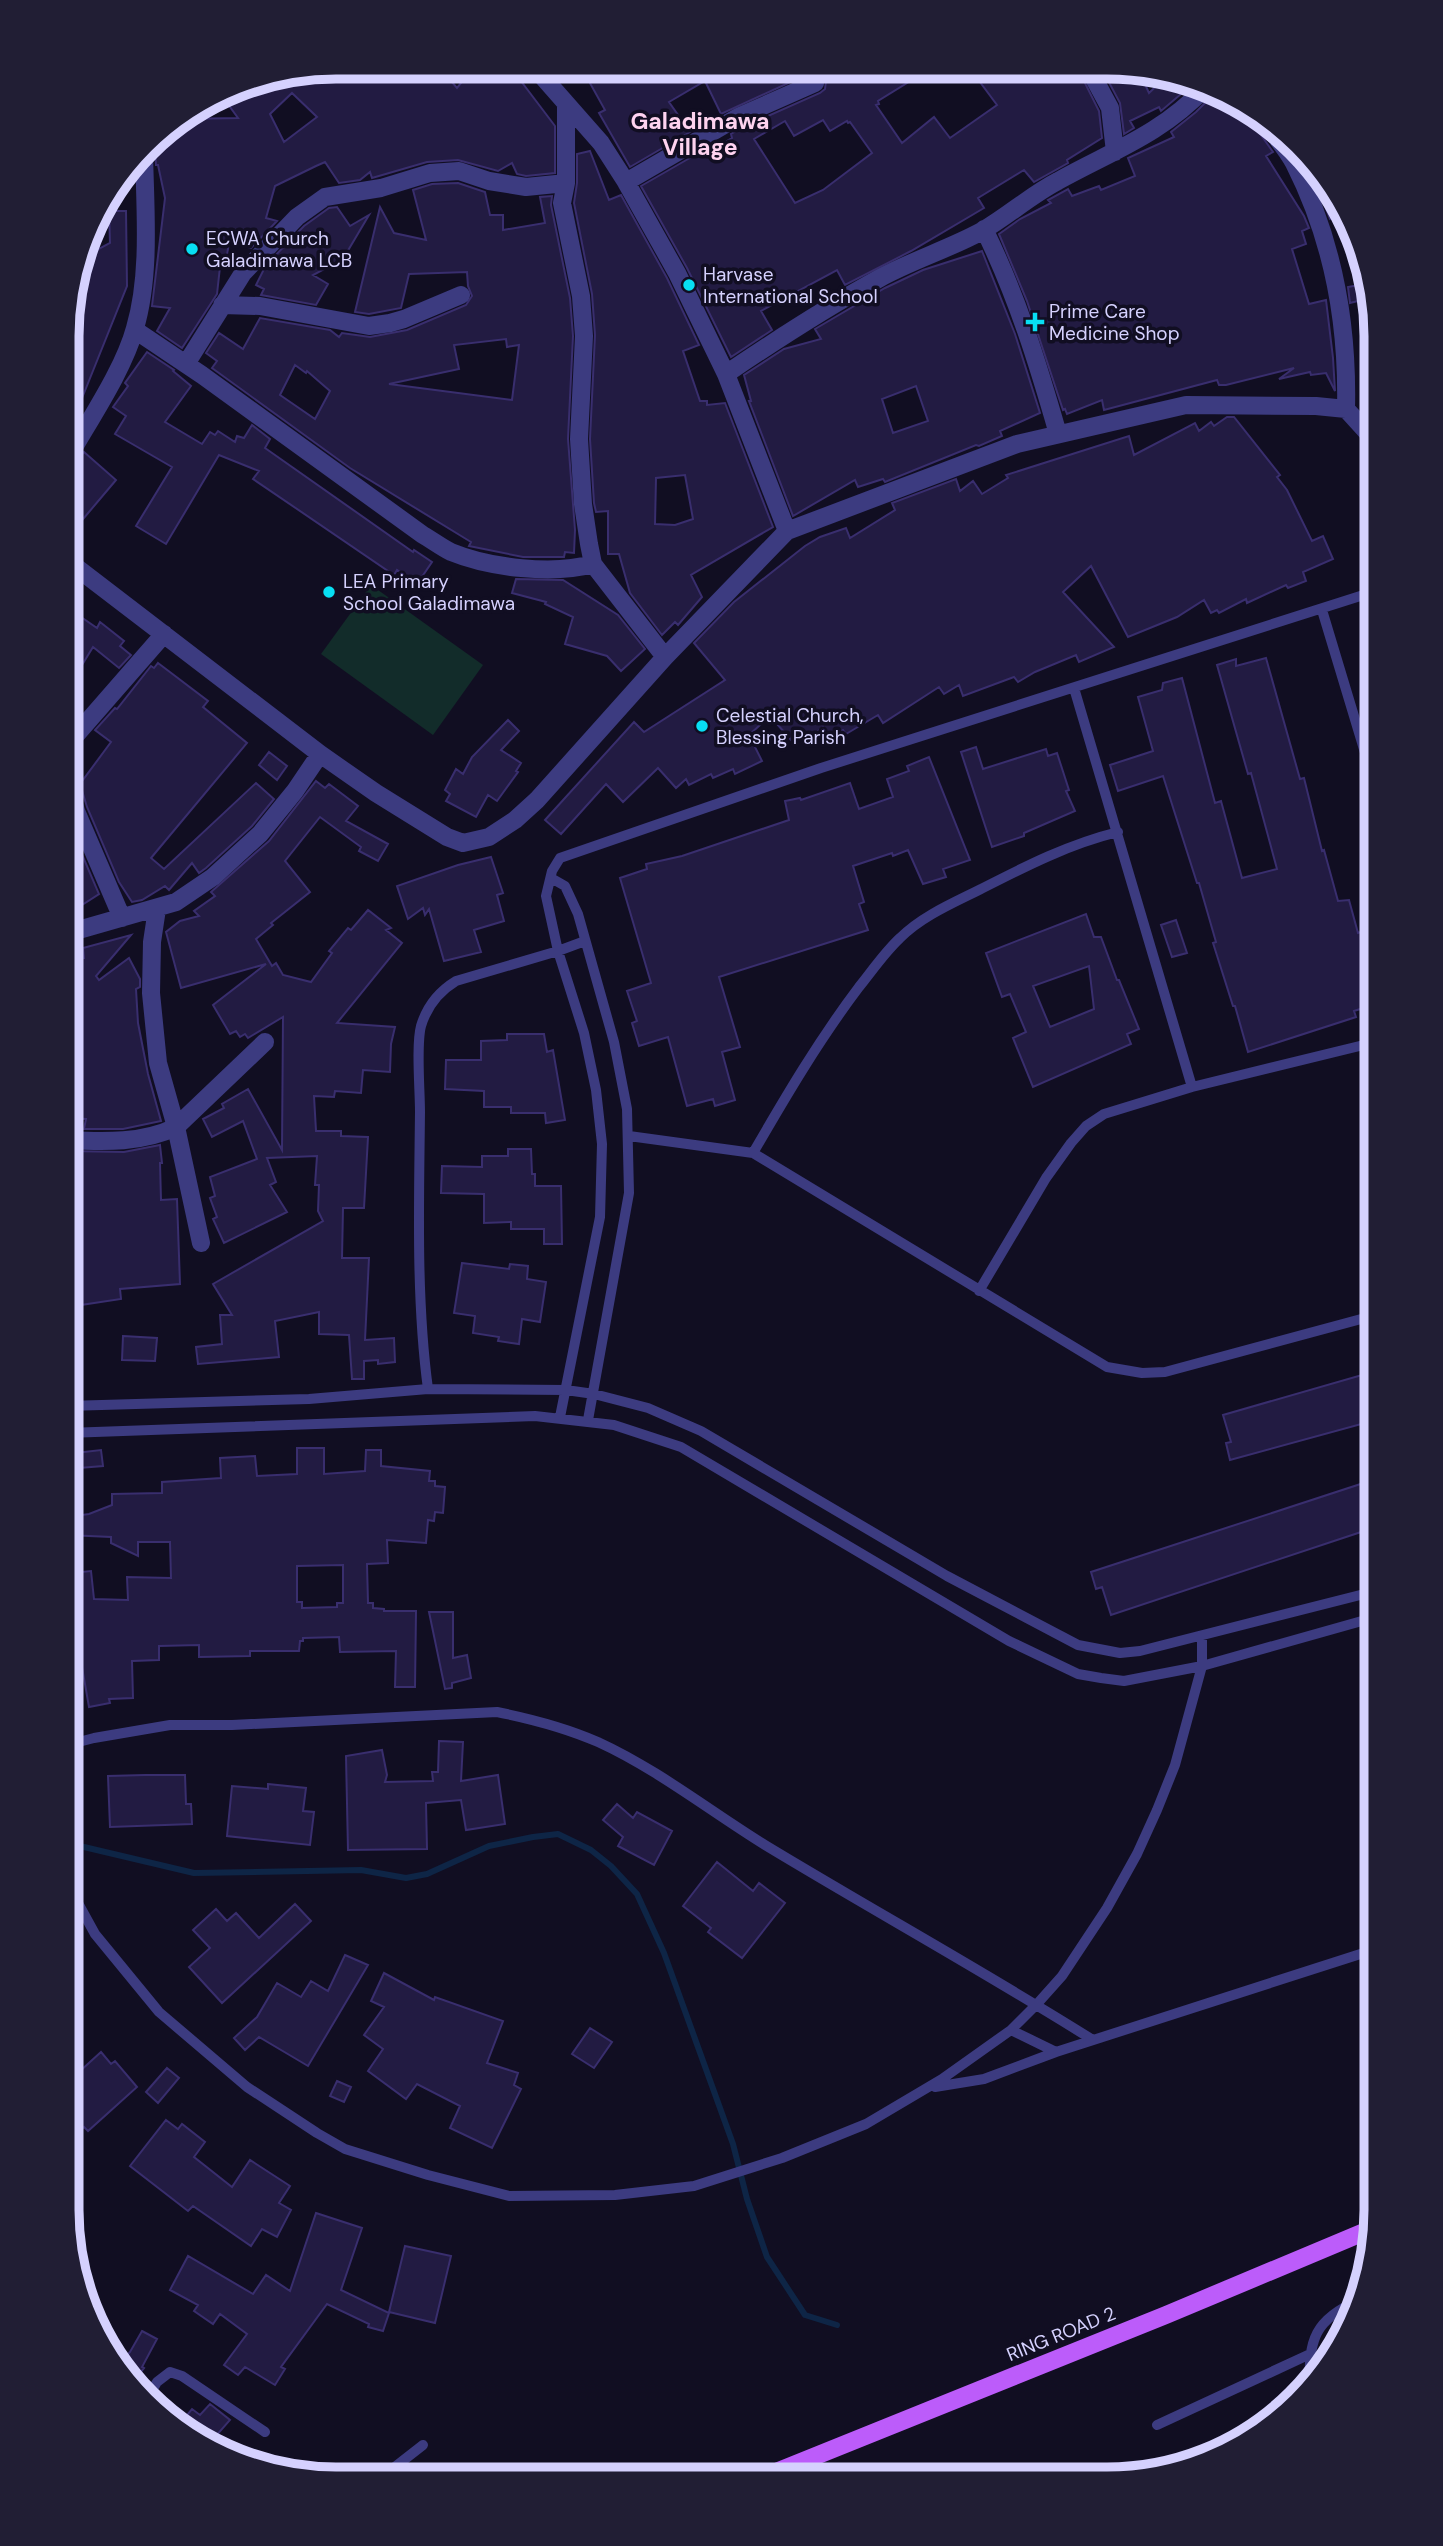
<svg xmlns="http://www.w3.org/2000/svg" width="1443" height="2546" font-family="'DM Sans',sans-serif">
	<style>
		.green { fill: #122c2a }
		.lines { fill: none; stroke-linecap: round; stroke-linejoin: round }
		.stream { stroke: #0e2546; stroke-width: 6 }
		.building { fill: #221b42; stroke: #392e6e; stroke-width: 2; fill-rule: evenodd }
		.lane { stroke: #3c3b80; stroke-width: 10 }
		.street { stroke: #3c3b80; stroke-width: 18 }
		.primary { stroke: #bc5cfa; stroke-width: 18 }
		.poi-dot { fill: #08dff3; stroke: #110e22; stroke-width: 2.5 }
		.labels { text-anchor: middle; dominant-baseline: central; stroke-width: 7; stroke-linejoin: round; paint-order: stroke }
		.poi-label { font-size: 19px; fill: #d5d1fe; stroke: #110e22; text-anchor: start }
		.street-label { font-size: 19px; fill: #d5d1fe; stroke: #110e22 }
		.quarter-label { font-size: 23px; font-weight: bold; fill: #fed3ef; stroke: #110e22 }
		.rim { fill: none; stroke: #d5d1fe; stroke-width: 9 }
	</style>
	<rect width="100%" height="100%" fill="#110e22"/>
	<path class="green" d="M371,585L483,665L433,735L321,654Z"/>
	<g class="lines">
		<path class="stream" d="M67,1843L194,1873L361,1870L406,1878L427,1874L489,1846L533,1837L558,1834L591,1850L611,1866L637,1894L664,1953L733,2144L747,2199L767,2257L805,2315L837,2325
			M1032,2478L1033,2479"/>
	</g>
	<path class="building" d="M336,66L439,67L457,88L474,67L511,68L555,126V173L526,176L517,174L512,163L498,171L458,160L427,162L372,178L370,172L360,180L339,183L325,162L316,166L275,186L266,218L277,221L251,248L229,242L226,262L220,267L217,294L182,348L157,331L170,308L152,306L165,198L158,165H156L155,151L151,143L158,134L181,119L238,118L222,96L235,87ZM292,93L317,117L284,142L270,114Z
		M600,68L816,69L818,72L810,73L721,114L705,81L669,102L690,132L630,167L599,113L605,110L586,76Z
		M846,70H928L878,101L879,104L876,105L902,143L934,117L950,138L997,105L971,70L1079,71L1099,111L1102,138L1067,160L1068,163L1034,182L1024,170L978,198L984,208L911,251L845,285L837,270L761,311L772,330L731,357L687,268L641,186L702,151L704,154L732,138L731,134L743,127L820,93L825,89L826,81ZM823,120L830,131L847,121L848,123L850,122L872,153L823,190L795,203L754,139L785,121L794,136Z
		M1103,71H1139L1149,93L1168,75L1194,83L1161,111L1159,107L1130,121L1134,128L1124,134L1120,103Z
		M1217,91L1226,94L1254,113L1252,119L1254,125L1273,152L1266,156L1304,216L1309,228L1302,231L1306,244L1292,249L1309,304L1326,300L1333,358L1335,391L1326,373L1311,375L1310,372L1279,379L1294,368L1226,385H1219L1217,380L1104,410L1102,400L1067,414L1065,409L1063,410L1027,301L999,234L1020,219L1051,203L1048,200L1068,189L1072,196L1099,186L1101,190L1135,176L1128,158L1174,137L1171,132L1196,112Z
		M590,151L609,200L621,195L667,278L699,345L683,351L700,401H707V405L725,403L773,527L691,575L702,597L678,625L675,622L662,635L630,593L619,554H608V511L596,512L594,503L590,439L595,335L592,294L574,203L577,183V154ZM685,475L693,519L675,525L655,524L656,478Z
		M1305,156L1326,180L1341,214L1330,219Z
		M458,183L485,192L490,215H503V230L545,223L540,197L552,196L551,205L570,298L573,336L568,439L575,530L574,553L565,552L564,557H523L469,546L471,542L350,468L212,368L217,361L206,353L219,333L243,349L260,318L330,330L339,337L342,333L370,337L407,330L466,305L472,296L468,286L467,272L409,274L401,308L369,314L355,312L380,207L394,233L426,240L413,190L432,184ZM506,339L507,347L519,345L512,400L389,384L459,369L454,345ZM295,365L306,373L307,371L330,391L315,419L280,395Z
		M337,207L350,226L369,215L343,259L313,275L328,284L316,305L261,295L264,289L256,285L266,265L304,226L329,208Z
		M109,211H126L127,286L70,428L69,301L82,258L110,243Z
		M982,251L1015,334L1040,413L1000,431L1002,436L979,446L976,445L885,482L883,479L858,487L855,480L793,516L749,401H751L744,375L784,349L821,339L815,329L885,288L923,270ZM916,386L928,421L893,433L882,399Z
		M1359,285L1362,300L1350,303L1348,287Z
		M147,352L174,370L173,371L191,386L165,422L202,444L210,432L215,435L218,431L235,442L237,436L244,438L252,425L270,439L265,448L413,552L414,550L432,562L417,584L397,570L394,575L253,479L259,471L219,455L166,544L136,526L172,467L115,434L126,416L113,407L128,386L125,383Z
		M1227,417H1234L1280,475L1277,477L1287,490L1312,541L1323,536L1333,559L1303,572L1306,581L1288,588L1286,585L1247,603L1246,599L1219,613L1217,610L1211,613L1204,600L1177,617L1128,637L1091,566L1063,592L1114,647L1079,662L1076,655L1035,672L1018,682L1014,677L963,696L959,685L944,694L939,687L883,723L878,715L846,734L843,730L829,738L823,727L808,739L802,732L792,741L770,716L749,735L762,761L735,774L733,769L713,778L711,774L689,785L686,779L676,788L658,768L623,802L606,784L561,834L545,820L634,722L644,732L725,680L694,643L734,602L805,546L820,537L846,528L850,538L895,510L892,503L956,479L960,491L973,481L982,494L1008,478L1006,475L1129,436L1134,455L1195,423L1199,431L1211,422L1214,426Z
		M84,452L116,480L78,525L68,517L69,472Z
		M516,579L563,580L618,615L645,649L621,671L607,656L565,644L573,617L545,604L546,602L512,593Z
		M68,608L97,628L100,622L124,641L120,646L131,655L119,668L93,647L68,688Z
		M1266,658L1300,779L1304,778L1322,851L1324,850L1338,901L1349,900L1358,933L1361,932L1376,985V1004L1354,1011L1356,1017L1248,1052L1235,1006H1233L1213,943L1216,942L1199,883H1197L1163,776L1118,791L1110,765L1153,751L1138,697L1162,690L1163,683L1182,678L1215,803L1221,801L1242,878L1277,869L1251,773L1248,774L1217,665L1236,659V666Z
		M158,663L208,701L203,707L247,743L151,858L164,869L256,783L274,799L252,826L206,868L199,873L192,863L169,890L165,886L142,900L132,902L119,882L87,807L80,784L111,742L95,730L115,708L117,709L151,666L154,668Z
		M508,720L519,731L501,750L521,763L516,771L518,772L497,801L488,795L476,817L446,801L450,794L445,790L456,769L463,774L472,757Z
		M976,747L983,769L1046,749L1048,756L1057,753L1069,790L1066,791L1075,811L1024,833V836L992,847L961,752Z
		M269,752L287,766L277,780L259,765Z
		M929,757L970,860L943,869L946,877L923,884L908,850L893,856L892,853L853,866L864,902L859,904L868,930L719,977L740,1047L722,1052L735,1100L715,1106L713,1099L687,1106L668,1037L639,1046L632,1023L637,1021L627,991L651,983L620,878L647,869L646,864L682,856L789,820L785,801L800,798L801,800L850,783L859,809L893,797L887,779L909,771L907,766Z
		M316,781L325,788L329,784L358,806L346,821L388,844L378,861L359,851L361,847L320,817L285,861L310,892L271,923L273,925L256,939L272,966L276,963L283,975L311,982L332,953L329,951L348,928L351,930L368,910L391,928L386,930L402,943L337,1023L395,1027L391,1044L390,1072L363,1070L361,1093L335,1091L334,1097L314,1096L316,1131H341V1136L368,1137L364,1208H343L342,1258H369L365,1340L394,1338L395,1362L378,1364V1360L364,1361V1379H352L349,1335L319,1334V1312L275,1321L279,1357L198,1364L196,1347L222,1344L220,1315H232L213,1284L323,1221L318,1211L319,1185H315L317,1156L267,1158L276,1182L270,1185L287,1212L224,1243L213,1219L217,1217L210,1198L215,1196L210,1177L257,1159L243,1121L212,1137L203,1119L224,1108L222,1104L248,1089L282,1150L283,1017L248,1038L245,1034L240,1037L236,1031L230,1034L213,1005L266,964L181,988L166,932L180,921L199,916L194,911L215,896L211,892L269,841Z
		M68,822L99,894L68,914Z
		M491,857L503,893L497,895L504,921L474,930L481,952L444,961L429,909L425,915L423,908L408,919L397,886L458,865Z
		M1086,914L1094,937H1101L1117,980H1119L1139,1029L1127,1034L1131,1044L1033,1087L1013,1038L1026,1032L1010,994L1002,997L986,953ZM1089,966L1094,1009L1050,1027L1033,986Z
		M1176,920L1187,953L1172,957L1161,925Z
		M131,935L96,976L99,980L129,958L140,979V987L136,989L138,1023L148,1074L161,1121L123,1129H84L86,1119L68,1118V959L84,958L83,948Z
		M507,1034H544L547,1052L553,1050L565,1120L546,1123L545,1113H511V1107H484V1091L445,1089L446,1060H481V1041L507,1040Z
		M160,1145L162,1163H160L161,1200L177,1199L180,1284L120,1289L121,1299L74,1306L70,1286L68,1287V1151L124,1152Z
		M508,1149H531L532,1174H535V1186H561L562,1244H544V1229H511V1222L484,1223V1194L441,1193L442,1166L482,1167V1156H508Z
		M462,1263L509,1269L510,1264L528,1266L527,1279L546,1282L540,1322L522,1319L519,1344L498,1341L499,1337L473,1333L475,1316L454,1313Z
		M123,1336L157,1338L155,1361L122,1360Z
		M1362,1375L1369,1404L1376,1402V1420L1230,1460L1226,1443L1231,1442L1223,1415Z
		M297,1448H324V1474L365,1471L366,1450H381V1466L430,1471L429,1481H435V1486L445,1487L443,1513L435,1512L434,1521L428,1520L426,1543L387,1540L388,1563L367,1564L368,1603H373V1608L384,1609V1611H416L415,1687H395L396,1651L340,1652L339,1637L303,1638V1641H300L299,1651H250V1656L199,1657V1645L159,1646V1660L132,1661L133,1698L109,1699L110,1703L89,1707L82,1667L67,1671V1629L77,1626L72,1598H67V1542H78L82,1572L91,1571L94,1599L128,1600L127,1577L171,1578L170,1542H138V1556L111,1543V1537L67,1535V1517L89,1514L112,1505V1494L162,1493V1482L221,1478L220,1458L255,1456L257,1476L297,1474ZM343,1565V1603H337V1607L302,1608V1602H297V1566Z
		M101,1450L103,1466L67,1469V1454Z
		M1376,1479V1516L1367,1519L1370,1529L1111,1615L1102,1587L1096,1589L1091,1572Z
		M429,1612H453V1658L467,1655L471,1678L452,1683V1688L445,1689Z
		M439,1741L463,1742L461,1781L498,1775L505,1824L466,1830L461,1800L426,1803L427,1849L348,1850L346,1756L382,1750L387,1775L385,1782L433,1781L432,1772H438Z
		M145,1775H185L186,1804H191L192,1824L110,1827L108,1776Z
		M268,1784L306,1788L303,1811L314,1812L310,1845L227,1836L232,1786L268,1789Z
		M617,1804L633,1818L637,1812L672,1831L654,1865L618,1846L623,1837L603,1820Z
		M717,1862L753,1891L759,1883L785,1903L742,1958L708,1932L711,1928L683,1906Z
		M295,1904L311,1921L222,2003L189,1967L210,1948L193,1930L216,1909L227,1921L236,1913L259,1938Z
		M345,1955L368,1965L308,2066L259,2037L245,2050L234,2038L257,2017L277,1983L301,1997L311,1981L328,1991Z
		M384,1973L434,2000L435,1997L503,2021L487,2063L518,2073L514,2085L521,2089L492,2148L450,2128L460,2106L417,2084L406,2099L368,2071L383,2049L364,2035L384,2007L371,2001Z
		M590,2028L612,2042L594,2068L572,2054Z
		M101,2052L111,2064L115,2061L137,2087L88,2131L84,2127L67,2143V2083Z
		M167,2068L179,2078L158,2103L146,2092Z
		M337,2081L351,2087L344,2102L330,2096Z
		M166,2120L178,2129L182,2124L205,2142L194,2157L232,2187L250,2160L290,2186L279,2203L291,2210L277,2237L262,2229L251,2246L193,2206L188,2211L130,2166Z
		M316,2213L362,2228L341,2290L389,2313L383,2331L368,2327L369,2324L327,2304L281,2367L285,2369L275,2385L245,2367L238,2375L224,2365L247,2334L220,2314L213,2324L194,2311L198,2305L170,2290L188,2256L253,2294L266,2275L290,2291Z
		M405,2246L451,2256L435,2323L389,2312Z
		M142,2331L157,2339L142,2367L144,2368L132,2383L118,2366L130,2352Z
		M210,2404L230,2420L208,2445L177,2427L192,2409L200,2415Z"/>
	<g class="lines">
		<path class="lane" d="M1322,610L1376,789
			M1074,688L1192,1087
			M551,878L565,886L578,914L614,1042L627,1109L629,1193L588,1420
			M629,1136L753,1153L1107,1367L1142,1373L1165,1372L1376,1315
			M753,1153C786,1096 819,1040 859,987C872,971 884,953 900,938C922,916 953,903 981,889C1026,866 1069,844 1118,832
			M979,1291L1046,1178L1071,1143L1086,1126L1104,1114L1192,1087L1376,1042
			M428,1389C416,1299 419,1203 420,1112C420,1090 416,1045 421,1026C427,1006 438,992 456,981L558,951L585,941
			M67,1406L309,1399L428,1389L566,1390L594,1394L648,1408L701,1431L947,1576L1078,1645L1120,1653L1140,1651L1376,1591
			M560,1417L600,1217L602,1144L596,1090L584,1033L558,951L546,896L552,871L560,858L821,768L1376,591
			M67,1433L535,1416L614,1425L681,1447L1009,1641L1078,1674L1101,1678L1124,1681L1202,1666L1376,1617
			M67,1745L94,1738L170,1725H232L497,1712C532,1719 566,1728 598,1742C657,1769 710,1811 765,1845C874,1911 985,1972 1093,2040
			M67,1883L95,1934L159,2012L247,2087L317,2133L345,2149L428,2175L509,2196L615,2195L694,2186L782,2158L866,2124L942,2079L1011,2030L1037,2004L1062,1976L1107,1908L1137,1854L1157,1810L1175,1765L1202,1666V1636
			M1011,2030L1056,2052
			M935,2087L984,2079L1056,2052L1376,1949
			M1310,2385C1308,2340 1315,2319 1359,2300
			M147,2399L157,2382L170,2372L182,2376L265,2432
			M1157,2425L1308,2355
			M382,2477L423,2445"/>
		<path class="street" d="M535,68L601,143L626,182L677,273L726,374L787,531
			M1090,71L1110,108L1115,152
			M566,106V183L562,203L581,296L584,336L579,439L583,504L589,544L593,564L665,657
			M1263,119C1273,134 1286,148 1294,163C1333,240 1348,324 1346,409
			M626,182L738,117L815,83
			M984,229C1017,296 1038,364 1058,434
			M222,305L260,306L369,326L390,323L404,319L461,295
			M135,330L202,375L423,535C432,540 441,547 451,552C490,568 553,575 593,564
			M186,364L243,273L297,217L325,197L381,188L430,173L459,171L489,181L526,187L566,183
			M726,374C776,340 827,307 880,278C913,260 949,249 982,231C1008,216 1031,195 1058,181C1114,150 1160,135 1206,87
			M69,456C90,419 124,369 135,328C151,274 145,208 144,152
			M68,561L320,754L376,793L447,837L463,843L489,837L515,820L537,800L665,657L787,531L1017,444L1186,405L1316,406L1346,409L1376,442
			M68,744L164,634
			M68,783L76,811L122,918
			M157,909L152,942L151,993L158,1063L176,1127L201,1243
			M68,933L176,902L213,877L260,834L295,791L320,754
			M68,1140C105,1142 143,1143 176,1127L265,1042"/>
		<path class="primary" d="M761,2478L1166,2315L1376,2227"/>
	</g>
	<g class="poi-dot">
		<circle cx="192" cy="249" r="7"/>
		<circle cx="689" cy="285" r="7"/>
		<path d="M1031.5 311.5h7v7h7v7h-7v7h-7v-7h-7v-7h7z"/>
		<circle cx="329" cy="592" r="7"/>
		<circle cx="702" cy="726" r="7"/>
	</g>
	<g class="labels">
		<g class="poi-label">
			<text x="206" y="238">ECWA Church<tspan x="206" dy="22">Galadimawa LCB</tspan></text>
			<text x="703" y="274">Harvase<tspan x="703" dy="22">International School</tspan></text>
			<text x="1049" y="311">Prime Care<tspan x="1049" dy="22">Medicine Shop</tspan></text>
			<text x="343" y="581">LEA Primary<tspan x="343" dy="22">School Galadimawa</tspan></text>
			<text x="716" y="715">Celestial Church,<tspan x="716" dy="22">Blessing Parish</tspan></text>
		</g>
		<g class="street-label">
			<text transform="translate(1061 2334) rotate(-22)">RING ROAD 2</text>
		</g>
		<g class="quarter-label">
			<text x="700" y="121">Galadimawa<tspan x="700" dy="26">Village</tspan></text>
		</g>
	</g>
	<path d="M0 0H1443V2546H0ZM336 79H1107A257 257 0 0 1 1364 336V2210A257 257 0 0 1 1107 2467H336A257 257 0 0 1 79 2210V336A257 257 0 0 1 336 79Z" fill="#211e34" fill-rule="evenodd"/>
	<path class="rim" d="M336 79H1107A257 257 0 0 1 1364 336V2210A257 257 0 0 1 1107 2467H336A257 257 0 0 1 79 2210V336A257 257 0 0 1 336 79Z"/>
</svg>
